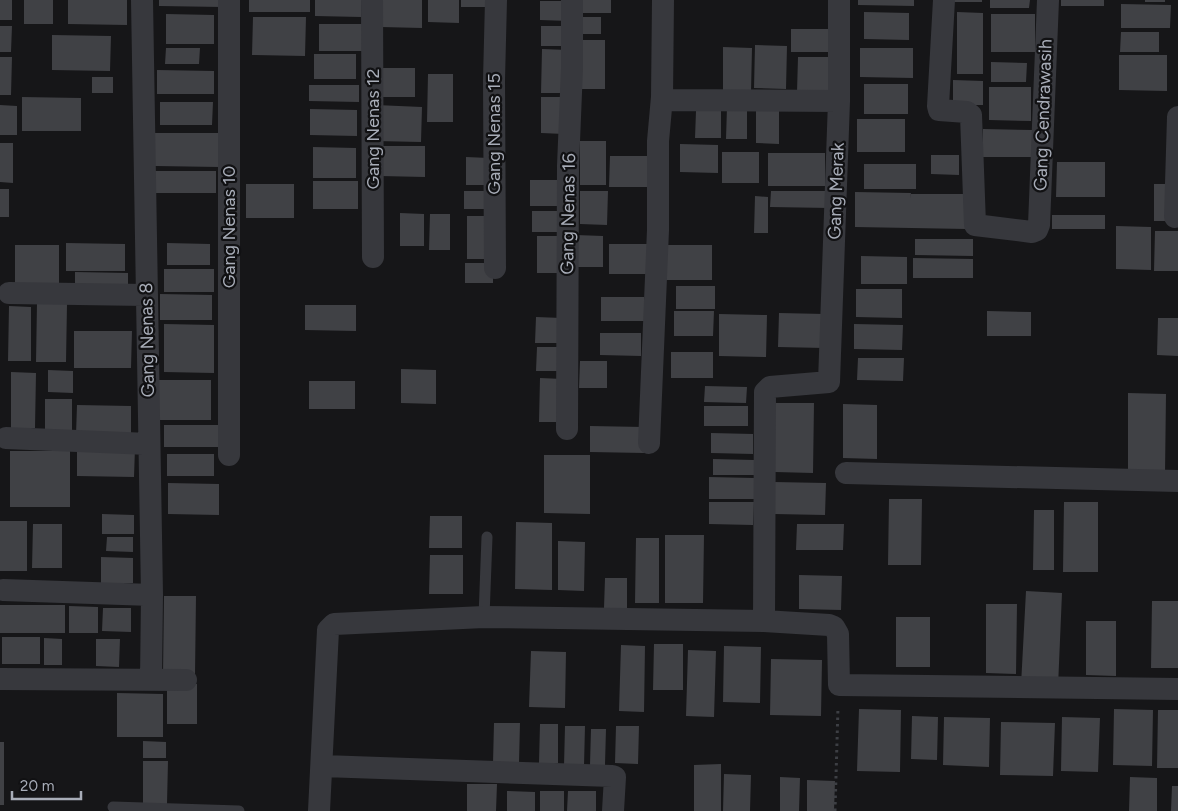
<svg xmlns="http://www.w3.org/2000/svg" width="1178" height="811" font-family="Figtree,sans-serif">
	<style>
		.building { fill: #404145 }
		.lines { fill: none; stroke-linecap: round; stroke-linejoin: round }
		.path { stroke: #3d3f44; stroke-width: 3; stroke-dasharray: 2.5 4; stroke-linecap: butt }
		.lane { stroke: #37383d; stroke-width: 11 }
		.street { stroke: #37383d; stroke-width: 22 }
		.labels { text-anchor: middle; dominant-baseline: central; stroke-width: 4.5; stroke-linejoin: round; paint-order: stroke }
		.street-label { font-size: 18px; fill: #a8adb8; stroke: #111113 }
	</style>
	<rect width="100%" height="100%" fill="#161618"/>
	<path class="building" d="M0,0H12V20H0Z
		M24,0H53V24H24Z
		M68,0H127V25L68,24Z
		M159,0H222V7L159,6Z
		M249,0H310V12H249Z
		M315,0H361V17L315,16Z
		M381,0H422V28L381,27Z
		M428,0H459V23L428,22Z
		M461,0H491V7H461Z
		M579,0H611V13H578Z
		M858,0H914V6L858,5Z
		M954,0H982V2H954Z
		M990,0H1030L1029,8H990Z
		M1061,0H1104V6H1061Z
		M1145,0H1165V2H1145Z
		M540,1H569V21L540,20Z
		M1121,4L1171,5L1170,28H1121Z
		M864,12L909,13V40L864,39Z
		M957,12L983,13V74H957Z
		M166,14L214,15V44H166Z
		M991,14H1035V52H991Z
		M253,17H306L305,56L252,55Z
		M579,17H601V34H579Z
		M319,24H364L363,51H319Z
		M0,26H12L11,52H0Z
		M541,26H565V46H541Z
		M791,29H833V52H791Z
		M1121,32H1159V52H1120Z
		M52,35L111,36L110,71L52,70Z
		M581,40H605V89H581Z
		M755,45L787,46L786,89L754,88Z
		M723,47L752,48L751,92H723Z
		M166,48H200L199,64H165Z
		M860,48H913V78L860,77Z
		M542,49L568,50L567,93H541Z
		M314,54H356V79H314Z
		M1119,55H1167V91L1119,90Z
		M0,57H12L11,95H0Z
		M798,57H833V93L797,92Z
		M991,62L1027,63L1026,82H991Z
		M379,68H415V97H379Z
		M157,70L214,71V94H157Z
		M428,74H453V122H427Z
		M92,77H113V93H92Z
		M953,80L983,81V105H953Z
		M864,84H908V114H864Z
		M309,85H359V102L309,101Z
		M989,87H1031V121L989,120Z
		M22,97L81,98V131H22Z
		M541,97H564V134L541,133Z
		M160,102H213L212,125H160Z
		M0,105L17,106V135H0Z
		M376,105L422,107L421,142L375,141Z
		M727,107L747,108V139H726Z
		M756,108H779V144L756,143Z
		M310,109L357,110V136L310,135Z
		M696,111H721V138H695Z
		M857,119H905V152H857Z
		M983,129L1033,130V157H983Z
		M155,133H220L219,167L155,166Z
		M580,141H606V185H580Z
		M0,143H13V183L0,182Z
		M680,144L718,145V173L680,172Z
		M380,146H425V177L380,176Z
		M313,147L356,148V178H313Z
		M722,152H759V183H722Z
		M768,153H825V186H768Z
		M931,155H959V175L931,174Z
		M610,156H656V187H609Z
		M466,157L489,158V185H466Z
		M1057,162H1105V197H1056Z
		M864,164H916V189H864Z
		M152,171H216V193H152Z
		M530,180H563L562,206H530Z
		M313,181H358V209H313Z
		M246,184H294V218H246Z
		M1154,184H1170V221H1154Z
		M0,189H9V217H0Z
		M464,191H494L493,209H464Z
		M580,191H608L607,225L580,224Z
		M771,191H831L830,208L770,207Z
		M855,192L911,193L910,199L911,194H967V229L855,227Z
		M755,196L768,197V233H754Z
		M532,211H562V232H532Z
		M400,213L424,214V246H400Z
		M430,214H450V250H429Z
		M1052,215H1105V229H1052Z
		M467,216H493L492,259H467Z
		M1116,226L1151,227V270L1116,269Z
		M1155,231H1178V271H1154Z
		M576,235L603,236V267H576Z
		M537,236H560V273H537Z
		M915,239H973V256L915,255Z
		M66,243L125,244V271H66Z
		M167,243L210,244V265H167Z
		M609,244H655V274H609Z
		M15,245H59V290H15Z
		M667,245H712V280H666Z
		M861,256L907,257V284H861Z
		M913,258L973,259V278H913Z
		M465,263H493V283H465Z
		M164,269H214V292H164Z
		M75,272L128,273V293L75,292Z
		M676,286H715V309H676Z
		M856,289H902V318L856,317Z
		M160,294L212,295V320H160Z
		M601,297H644V321H601Z
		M37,303L67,304L66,362H36Z
		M305,305H356V331L305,330Z
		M9,306L31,307V361H8Z
		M674,311H714L713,336H674Z
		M987,311L1031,312V336H987Z
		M779,313L825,314L824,348L778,347Z
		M719,314L767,315L766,357L719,356Z
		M536,317L562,318V343H535Z
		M1158,318H1178V356L1157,355Z
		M164,324L214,325V373L164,372Z
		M854,324L903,325L902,350L854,349Z
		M74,331H132L131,368H74Z
		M600,333H641V356L600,355Z
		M537,347H563V371H536Z
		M671,352H713V378H671Z
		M858,358H904L903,381L857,380Z
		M580,361H607V388H579Z
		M401,369L436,370V404L401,403Z
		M48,370L73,371V393L48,392Z
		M11,372L36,373L35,428H11Z
		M540,378L563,379V422H539Z
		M157,380H211V420H157Z
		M309,381H355V409H309Z
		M705,386L747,387L746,403L704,402Z
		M1128,393L1166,394L1165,474H1128Z
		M45,399H72V434H45Z
		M775,403H814L813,473L775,472Z
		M843,404L877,405V459L843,458Z
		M77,405L131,406V435H76Z
		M704,406H748V426H704Z
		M164,425H218V447H164Z
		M590,426L644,427V453L590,452Z
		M711,433L753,434V454L711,453Z
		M77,447L135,448L134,477L77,476Z
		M10,451H70V507H10Z
		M167,454H214V476H167Z
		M544,455H590V514L544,513Z
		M713,459L754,460V475H713Z
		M709,477L754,478V499H709Z
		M774,482L826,483L825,515L774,514Z
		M168,483L219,484V515L168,514Z
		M889,499H922L921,565H888Z
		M709,502H754L753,525L709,524Z
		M1064,502H1098V572H1063Z
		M1034,510H1054V570H1033Z
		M102,514L134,515V534H102Z
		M430,516H462V548H429Z
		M0,521H27V571H0Z
		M516,522L552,523V590L515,589Z
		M33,524H62V568H32Z
		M797,524H844L843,550H796Z
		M665,535H704L703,603H665Z
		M107,537H133V552L106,551Z
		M636,538H659V603H635Z
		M558,541L585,542L584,591L558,590Z
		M430,555H463V594H429Z
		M101,557L133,558V583H101Z
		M799,575L842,576L841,610L799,609Z
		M605,578H627V608H604Z
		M1026,591L1062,593L1058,687L1021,685Z
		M164,596H196L195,675L163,674Z
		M1152,601H1178V668H1151Z
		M986,604H1017L1016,674L986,673Z
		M0,605H65V633H0Z
		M69,606L98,607V633H69Z
		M103,608H131V632L102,631Z
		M896,617H930V667H896Z
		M1086,621H1116V676L1086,675Z
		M2,637H40V664H2Z
		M44,638L62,639V665H44Z
		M96,639H120L119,667L96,666Z
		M654,644H683V690H653Z
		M621,645L645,646L644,712L619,711Z
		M724,646L761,647L760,703L723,702Z
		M688,650L716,651L714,717L686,716Z
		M531,651L566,652L565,708L529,707Z
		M771,659L822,660L821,716L770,715Z
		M167,684H197V724H167Z
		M117,693L163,694V737H117Z
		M859,709L901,710L900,772L857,771Z
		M1114,709L1153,710L1152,766L1113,765Z
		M1158,710H1178V768H1157Z
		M912,716L938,717L937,760L911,759Z
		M944,717L990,718L989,767L943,765Z
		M1062,717L1100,718L1098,772L1061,771Z
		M1001,722L1055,723L1053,776L1000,775Z
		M494,723H520L519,763H493Z
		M540,724H558V763H539Z
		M565,726H585L584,766H564Z
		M616,726H639L638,764L615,763Z
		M591,729H606L605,765H590Z
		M143,741L166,742V758H143Z
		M0,742H4V805H0Z
		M143,761H168L167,804H143Z
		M721,764V811H694V765Z
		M724,774L751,775L750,811H723Z
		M780,777L800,778L799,811H780Z
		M1130,777L1157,778V811H1129Z
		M807,780L835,781L834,811H807Z
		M467,784H497L496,811H467Z
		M1172,786H1178V811H1171Z
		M507,791L535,792V811H507Z
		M540,791H564V811H540Z
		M568,791H596V811H567Z"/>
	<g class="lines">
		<path class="path" d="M835,811L838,707"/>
		<path class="lane" d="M484,617L487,537
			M113,807L239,811"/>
		<path class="street" d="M142,0L152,595L151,680
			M372,0L373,257
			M944,0L938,106L939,110L967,112L971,115L975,225L1032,232L1037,230L1039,225L1048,0
			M662,97L667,100L839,101
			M1175,217L1178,117
			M495,268L494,80L496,0
			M9,293L146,295
			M567,429L568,166L572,68V0
			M6,438L149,444
			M649,443L658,230V141L662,97L663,0
			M229,455V0
			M846,473L1178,481
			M3,590L152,595
			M764,621L829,625L834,627L838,634L839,685L1178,689
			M0,679L186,680
			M323,766L612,776L615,777L613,811
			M319,811L328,630L334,624L484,617L764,621L765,392L770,387L829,382L839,101V0"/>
	</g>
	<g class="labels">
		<g class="street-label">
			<text transform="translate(1043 115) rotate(-88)">Gang Cendrawasih</text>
			<text transform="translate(373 129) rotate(-90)">Gang Nenas 12</text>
			<text transform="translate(494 134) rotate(-90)">Gang Nenas 15</text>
			<text transform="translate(836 191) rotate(-88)">Gang Merak</text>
			<text transform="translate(568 214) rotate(-89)">Gang Nenas 16</text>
			<text transform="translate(229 227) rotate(-90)">Gang Nenas 10</text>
			<text transform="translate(147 340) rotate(-91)">Gang Nenas 8</text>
		</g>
	</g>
	<path d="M12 791v8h69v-8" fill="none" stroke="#a8adb8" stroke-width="2.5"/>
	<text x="20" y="791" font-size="15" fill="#a8adb8" stroke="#111113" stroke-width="4" paint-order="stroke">20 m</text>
</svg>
